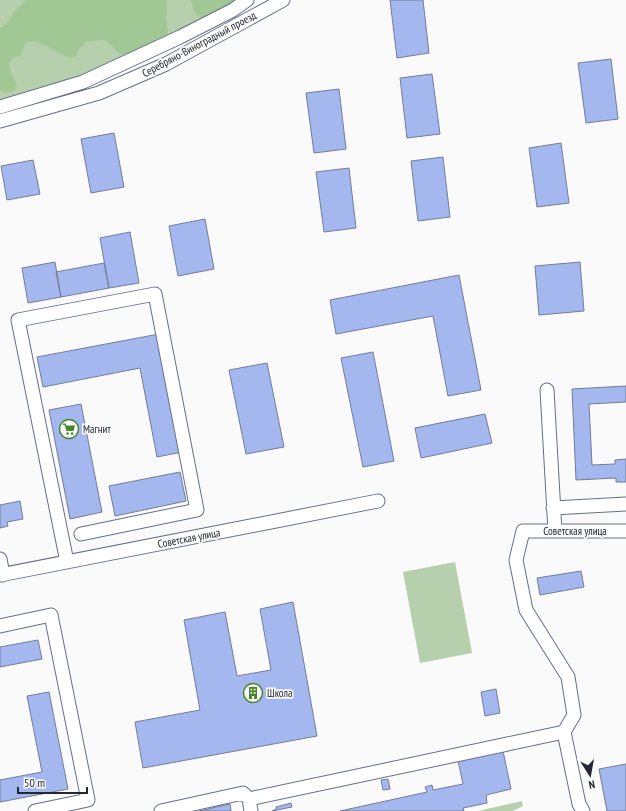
<svg xmlns="http://www.w3.org/2000/svg" width="626" height="811" font-family="'PT Sans Narrow',sans-serif">
	<style>
		.green { fill: #b6cfad }
		.forest { fill: #a1c894 }
		.building { fill: #a4b7ef; stroke: #737c97 }
		.lines { fill: none; stroke-linecap: round; stroke-linejoin: round }
		.minor-casing { stroke: #666f89; stroke-width: 15 }
		.minor { stroke: #fff; stroke-width: 13 }
		.labels { text-anchor: middle; dominant-baseline: central; stroke-width: 3.5; stroke-linejoin: round; paint-order: stroke }
		.street-label { font-size: 11px; fill: #232732; stroke: #fafafa }
		.poi-label { font-size: 11px; fill: #232732; stroke: #fafafa; text-anchor: start }
	</style>
	<rect width="100%" height="100%" fill="#fafafa"/>
	<path class="green" d="M0,0H234L151,49L83,78L0,102Z
		M455,562L472,653L420,663L403,572Z
		M522,801L523,806L513,811H478Z"/>
	<path class="forest" d="M26,0H167L166,19L168,34L165,38L130,54H120L106,40L88,41L77,51V56L67,57L36,41L26,42L21,55L12,59L9,63L11,73L17,86L15,90L5,93L0,90V28C10,23 10,16 17,9C20,5 23,4 26,0Z
		M191,0H236L213,16L204,19L195,14Z"/>
	<path class="building" d="M390,0H423L429,53L397,58Z
		M611,59L618,119L586,123L578,63Z
		M432,74L440,134L407,138L400,78Z
		M339,89L346,149L314,153L306,93Z
		M114,133L124,187L91,193L81,139Z
		M561,143L569,203L537,207L529,148Z
		M443,157L450,217L418,221L411,161Z
		M33,160L40,194L7,200L1,166Z
		M349,168L356,228L324,232L316,172Z
		M205,219L214,269L178,276L169,226Z
		M130,232L139,283L109,288L100,238Z
		M55,262L61,297L28,303L22,268Z
		M580,262L584,311L539,315L535,266Z
		M104,263L109,288L61,297L56,272Z
		M459,275L481,390L448,396L433,316L336,334L330,300Z
		M159,334L182,452L157,457L140,368L43,387L37,357Z
		M373,352L394,461L363,467L341,358Z
		M267,363L284,447L246,454L229,370Z
		M626,386V402L589,404L592,465L615,464V460L626,459V482H616V478L576,480L572,389Z
		M81,404L102,512L70,519L49,410Z
		M485,414L492,443L421,458L415,428Z
		M180,472L186,501L115,516L109,486Z
		M20,501L23,519L7,522L8,526L0,528V505Z
		M581,571L584,587L540,595L537,578Z
		M293,602L317,736L143,768L135,722L200,710L184,620L225,612L237,676L271,670L260,609Z
		M38,640L42,659L0,667V647Z
		M496,689L500,713L485,716L481,692Z
		M49,692L68,789L0,802V780L42,772L27,696Z
		M503,751L511,789L486,795L487,803L463,808L464,811H340L427,792L425,787L432,785L433,790L463,784L458,761Z
		M626,764V811H607L599,769Z
		M388,779L390,789L383,790L381,780Z
		M291,803L292,807L272,811L276,809V807Z
		M230,804L231,811H199Z"/>
	<g class="lines">
		<defs>
			<path id="minor" d="M0,107L83,82L180,37L233,10L247,0
				M0,121L99,93L166,64L283,0
				M547,390L555,531
				M553,508L626,504
				M0,559L3,575
				M67,562L18,320L155,294L197,510L81,534
				M0,575L378,501
				M0,626L51,615L88,800L35,811
				M564,732L574,715L568,677L526,610L516,560L523,531H626
				M161,811L243,793L249,799
				M251,811L249,799L564,732L579,804L583,811"/>
		</defs>
		<use href="#minor" class="minor-casing"/>
		<use href="#minor" class="minor"/>
	</g>
	<defs>
		<symbol id="supermarket-ring" viewBox="-11 -11 22 22"><circle r="9.5" fill="#fafafa" stroke="#448629" stroke-width="1.5"/><path d="M-6-5.5h2.5l.6 2H6L4.5 2H-2.5L-4.4-4H-6ZM-1.5 3.2a1.3 1.3 0 1 0 .1 0ZM3 3.2a1.3 1.3 0 1 0 .1 0Z" fill="#448629"/></symbol>
		<symbol id="building-ring" viewBox="-11 -11 22 22"><circle r="9.5" fill="#fafafa" stroke="#448629" stroke-width="1.5"/><path d="M-4-6H4V6H1V3H-1V6H-4ZM-2.5-4.3h1.7v1.8h-1.7ZM.8-4.3h1.7v1.8H.8ZM-2.5-1h1.7V.8h-1.7ZM.8-1h1.7V.8H.8Z" fill="#448629"/></symbol>
	</defs>
	<g fill-rule="evenodd">
		<use href="#supermarket-ring" x="58" y="418" width="22" height="22"/>
		<use href="#building-ring" x="242" y="682" width="22" height="22"/>
	</g>
	<g class="labels">
		<g class="street-label">
			<text transform="translate(199 44) rotate(-28)">Серебряно-Виноградный проезд</text>
			<text x="575" y="531">Советская улица</text>
			<text transform="translate(189 538) rotate(-11)">Советская улица</text>
		</g>
		<g class="poi-label">
			<text x="83" y="429">Магнит</text>
			<text x="267" y="693">Школа</text>
		</g>
	</g>
	<g transform="translate(590 775) rotate(169)" stroke="#fafafa" stroke-width="3" paint-order="stroke">
	<path d="M0-3L7 15L0 10L-7 15Z" fill="#232732"/>
	<text y="-6" font-size="11" font-weight="bold" text-anchor="middle" fill="#232732">N</text>
	</g>
	<path d="M18 787v6h69v-6" fill="none" stroke="#232732" stroke-width="2"/>
	<text x="24" y="787" font-size="12" fill="#232732" stroke="#fafafa" stroke-width="3" paint-order="stroke">50 m</text>
</svg>
